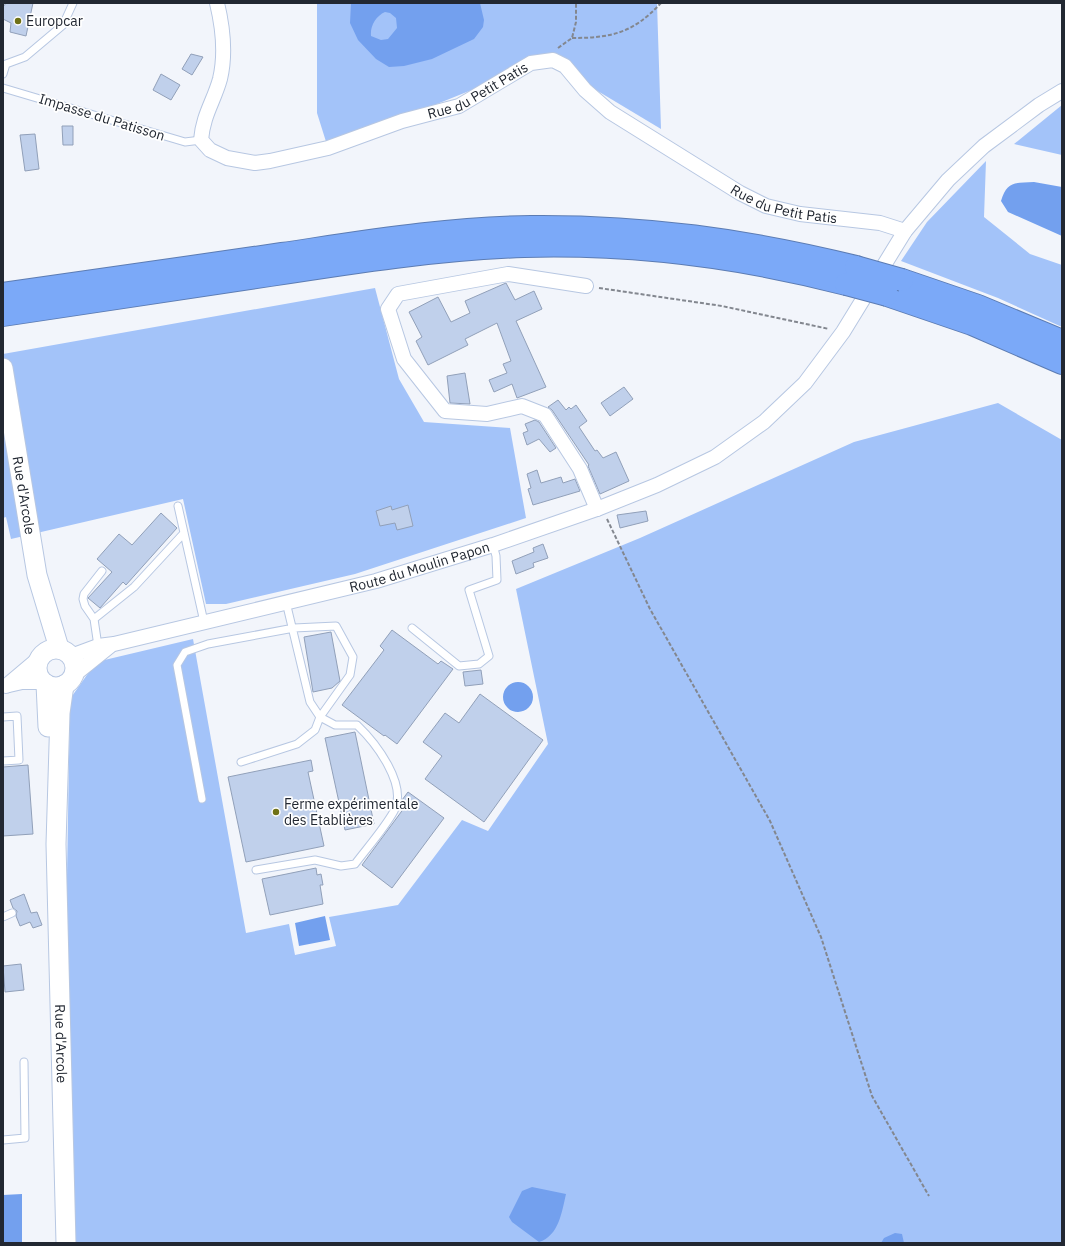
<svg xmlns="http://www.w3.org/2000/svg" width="1065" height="1246" font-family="'IBM Plex Sans',sans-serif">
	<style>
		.green { fill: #a3c3f9 }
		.water { fill: #73a0ee; fill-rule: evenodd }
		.building { fill: #c0d0eb; stroke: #91a0b9 }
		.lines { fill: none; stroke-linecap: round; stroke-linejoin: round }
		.lane-casing { stroke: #b7c7e2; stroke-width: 9 }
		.street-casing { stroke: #b7c7e2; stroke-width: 16 }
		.secondary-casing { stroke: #b7c7e2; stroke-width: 21 }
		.highway-casing { stroke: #5c7cb3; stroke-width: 24 }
		.path { stroke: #83878f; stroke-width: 2; stroke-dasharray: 4 2; stroke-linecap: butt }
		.lane { stroke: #fff; stroke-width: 7 }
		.street { stroke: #fff; stroke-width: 14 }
		.secondary { stroke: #fff; stroke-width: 19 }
		.highway { stroke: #7ba9f8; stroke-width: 22 }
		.highway-bridge-casing { stroke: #5c7cb3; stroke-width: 24; stroke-linecap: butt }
		.highway-bridge { stroke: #7ba9f8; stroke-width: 22 }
		.poi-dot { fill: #6f7116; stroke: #fff; stroke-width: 1.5 }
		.labels { text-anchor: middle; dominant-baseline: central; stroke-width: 3.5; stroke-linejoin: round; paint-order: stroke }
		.poi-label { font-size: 14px; fill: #222832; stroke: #fff; text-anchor: start }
		.street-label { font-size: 14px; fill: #222832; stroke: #fff }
	</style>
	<rect width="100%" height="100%" fill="#f2f5fb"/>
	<path class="green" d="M317,3H657L661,129L546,60L328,148L317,113Z
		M1062,105V155L1014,144Z
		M986,161L984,217L1030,254L1062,265V327L998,298L901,261L927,222Z
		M375,288L399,379L424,422L510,428L526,518L355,574L226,604H206L183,499L11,539L6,517L3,518V354Z
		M998,403L1062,440V1243H76L63,1113L70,699L96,662L193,639L246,933L289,924L295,955L336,946L329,917L398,905L462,820L488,831L548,744L516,589L640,538L854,442Z"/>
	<path class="water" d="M351,3H480L484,20L483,27L474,39L432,59L404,66L389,67L376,59L358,40L350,23ZM385,12L390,13L396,18L397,28L388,39L381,40L371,36C370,26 376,16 385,12Z
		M1034,182L1062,187V236L1008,212L1001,201C1007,181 1015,183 1034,182Z
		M503 697a15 15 0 1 1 30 0a15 15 0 1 1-30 0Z
		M325,916L330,940L299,946L295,923Z
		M532,1187L566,1194C562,1211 559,1236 539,1242L512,1222L509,1217L522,1191Z
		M22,1194V1243H3V1195Z
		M895,1233L902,1234L904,1243H881L884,1238Z"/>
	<path class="building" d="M6,3H33L26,36L10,32L11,23L3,19V7Z
		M191,54L203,57L192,75L182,69Z
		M161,74L180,85L171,100L153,90Z
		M62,126H73V145H63Z
		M35,134L39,169L25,171L20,135Z
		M506,283L515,300L534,291L542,309L516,321L546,387L517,398L512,384L494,392L489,380L507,373L503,364L511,361L497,323L465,339L468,345L428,365L416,341L422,337L409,312L438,297L451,322L470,313L465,301Z
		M465,373L470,404L450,403L447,376Z
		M624,387L633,399L610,416L601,403Z
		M558,400L566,410L569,407L571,409L576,405L587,421L579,427L595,451L597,450L603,458L616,452L629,481L600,494L588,466L589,465L552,410L548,407Z
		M535,420L539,422L556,448L550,452L539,439L527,445L523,433L528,431L525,424Z
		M537,470L541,483L561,477L563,483L575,479L580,491L533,505L528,489L531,488L527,474Z
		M408,505L413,526L397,530L395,523L380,526L376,511L391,506L392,510Z
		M646,511L648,521L620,528L617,515Z
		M161,513L177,528L126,585L123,582L100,608L88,598L112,572L97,559L119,534L132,545Z
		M543,544L548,558L533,563L534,567L516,574L512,561L534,552L533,548Z
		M392,630L438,664L441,661L453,669L397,744L385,735L384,736L342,705L384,650L380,646Z
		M331,632L340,681L332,688L313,692L304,637Z
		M481,670L483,684L465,686L463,672Z
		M480,694L543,740L484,822L425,779L442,756L423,742L445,713L459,723Z
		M355,732L374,824L345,830L325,738Z
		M311,760L313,771L308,772L324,846L246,862L228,777Z
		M28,765L33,834L3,836V767Z
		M408,792L444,818L392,888L362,865L407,804L402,800Z
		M316,868L317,875L321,874L323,885H320L323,904L270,915L262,879Z
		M24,894L31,913L37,912L42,925L33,928L30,922L20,926L16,916L17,911L13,908L10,900Z
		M21,964L24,990L5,992L3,966Z"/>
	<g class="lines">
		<defs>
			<path id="lane" d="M3,74L6,64L25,57L63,25L73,3
				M3,88L185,142L201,140
				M178,506L204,622
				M94,619L134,587L184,533
				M412,628L459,666L479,664L489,656L469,590L497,580L496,556L493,545
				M98,646L94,619L85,606L83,599L84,594L102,571
				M3,717L17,716L19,760L3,761
				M202,799L177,665L185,652L208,644L294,628L336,626L353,657L350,675L320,717L315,730L297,744L241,762
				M256,870L315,860L341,866L355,864C367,848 384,829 394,811C408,785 376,743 357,725H335L320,717L310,702L286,602
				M3,917L12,913
				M3,1140L25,1138L24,1062"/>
			<g id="street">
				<path id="s1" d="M217,3C223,28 226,54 220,79C214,101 203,115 201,140L210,150L227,158L255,163L270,161L328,148L402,121L459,106L531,63L553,60L565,66L585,90L610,112L740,193L766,206L800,214L880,223L905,231"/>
				<path d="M586,286L508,274L398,294L388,309L404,359L445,411L487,414L522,406L545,415L580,469L597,509"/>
				<path id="s2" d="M71,656L98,646L114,644L376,581L493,545L597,509L657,485L715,457L764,422L805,383L843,332L905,231L948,180L984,146L1039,105L1062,91"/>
				<path d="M74,675L110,646"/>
				<path d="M9,685L22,682H43"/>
				<path d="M6,686L38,659"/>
			</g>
			<g id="secondary">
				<path id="s3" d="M3,368L37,575L59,648"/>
				<circle cx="56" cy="668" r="19"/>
				<path d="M46,684L48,727"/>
				<path id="s4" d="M64,685L60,713L56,844L66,1243"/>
			</g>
			<path id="highway" d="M902,280L978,306L1062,341
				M3,294C96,281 189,268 282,254C364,242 447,228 531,227C644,226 746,240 856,267
				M887,295L972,324L1062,363
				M3,315C92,301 181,288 270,275C354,262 438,249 524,246C632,243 742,257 846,284"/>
		</defs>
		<use href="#lane" class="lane-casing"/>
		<use href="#street" class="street-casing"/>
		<use href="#secondary" class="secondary-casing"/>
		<use href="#highway" class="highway-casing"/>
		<path class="path" d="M572,38C612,38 633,33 661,3
			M558,48L572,38L576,22V3
			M599,288L722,306L829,329
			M607,519L650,609L770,821L821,937L872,1096L929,1196"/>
		<use href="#lane" class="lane"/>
		<use href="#street" class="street"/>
		<use href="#secondary" class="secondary"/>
		<use href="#highway" class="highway"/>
		<defs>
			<path id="highway-bridge" d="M856,267L902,280
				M846,284L887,295"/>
		</defs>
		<use href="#highway-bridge" class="highway-bridge-casing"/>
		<use href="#highway-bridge" class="highway-bridge"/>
	</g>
	<g class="poi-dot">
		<circle cx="18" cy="21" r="4"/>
		<circle cx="276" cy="812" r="4"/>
	</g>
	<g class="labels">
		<g class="poi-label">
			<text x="26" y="21">Europcar</text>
			<text x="284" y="804">Ferme expérimentale<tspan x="284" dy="16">des Etablières</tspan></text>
		</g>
		<g class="street-label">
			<text stroke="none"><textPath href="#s1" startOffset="437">Rue du Petit Patis</textPath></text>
			<text transform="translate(102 117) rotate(17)">Impasse du Patisson</text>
			<text stroke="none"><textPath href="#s1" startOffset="797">Rue du Petit Patis</textPath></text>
			<text stroke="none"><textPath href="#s3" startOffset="129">Rue d'Arcole</textPath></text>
			<text stroke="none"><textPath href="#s2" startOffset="360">Route du Moulin Papon</textPath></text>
			<text stroke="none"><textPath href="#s4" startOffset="359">Rue d'Arcole</textPath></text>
		</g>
	</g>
	<rect width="1065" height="1246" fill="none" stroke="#222832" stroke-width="8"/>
</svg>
